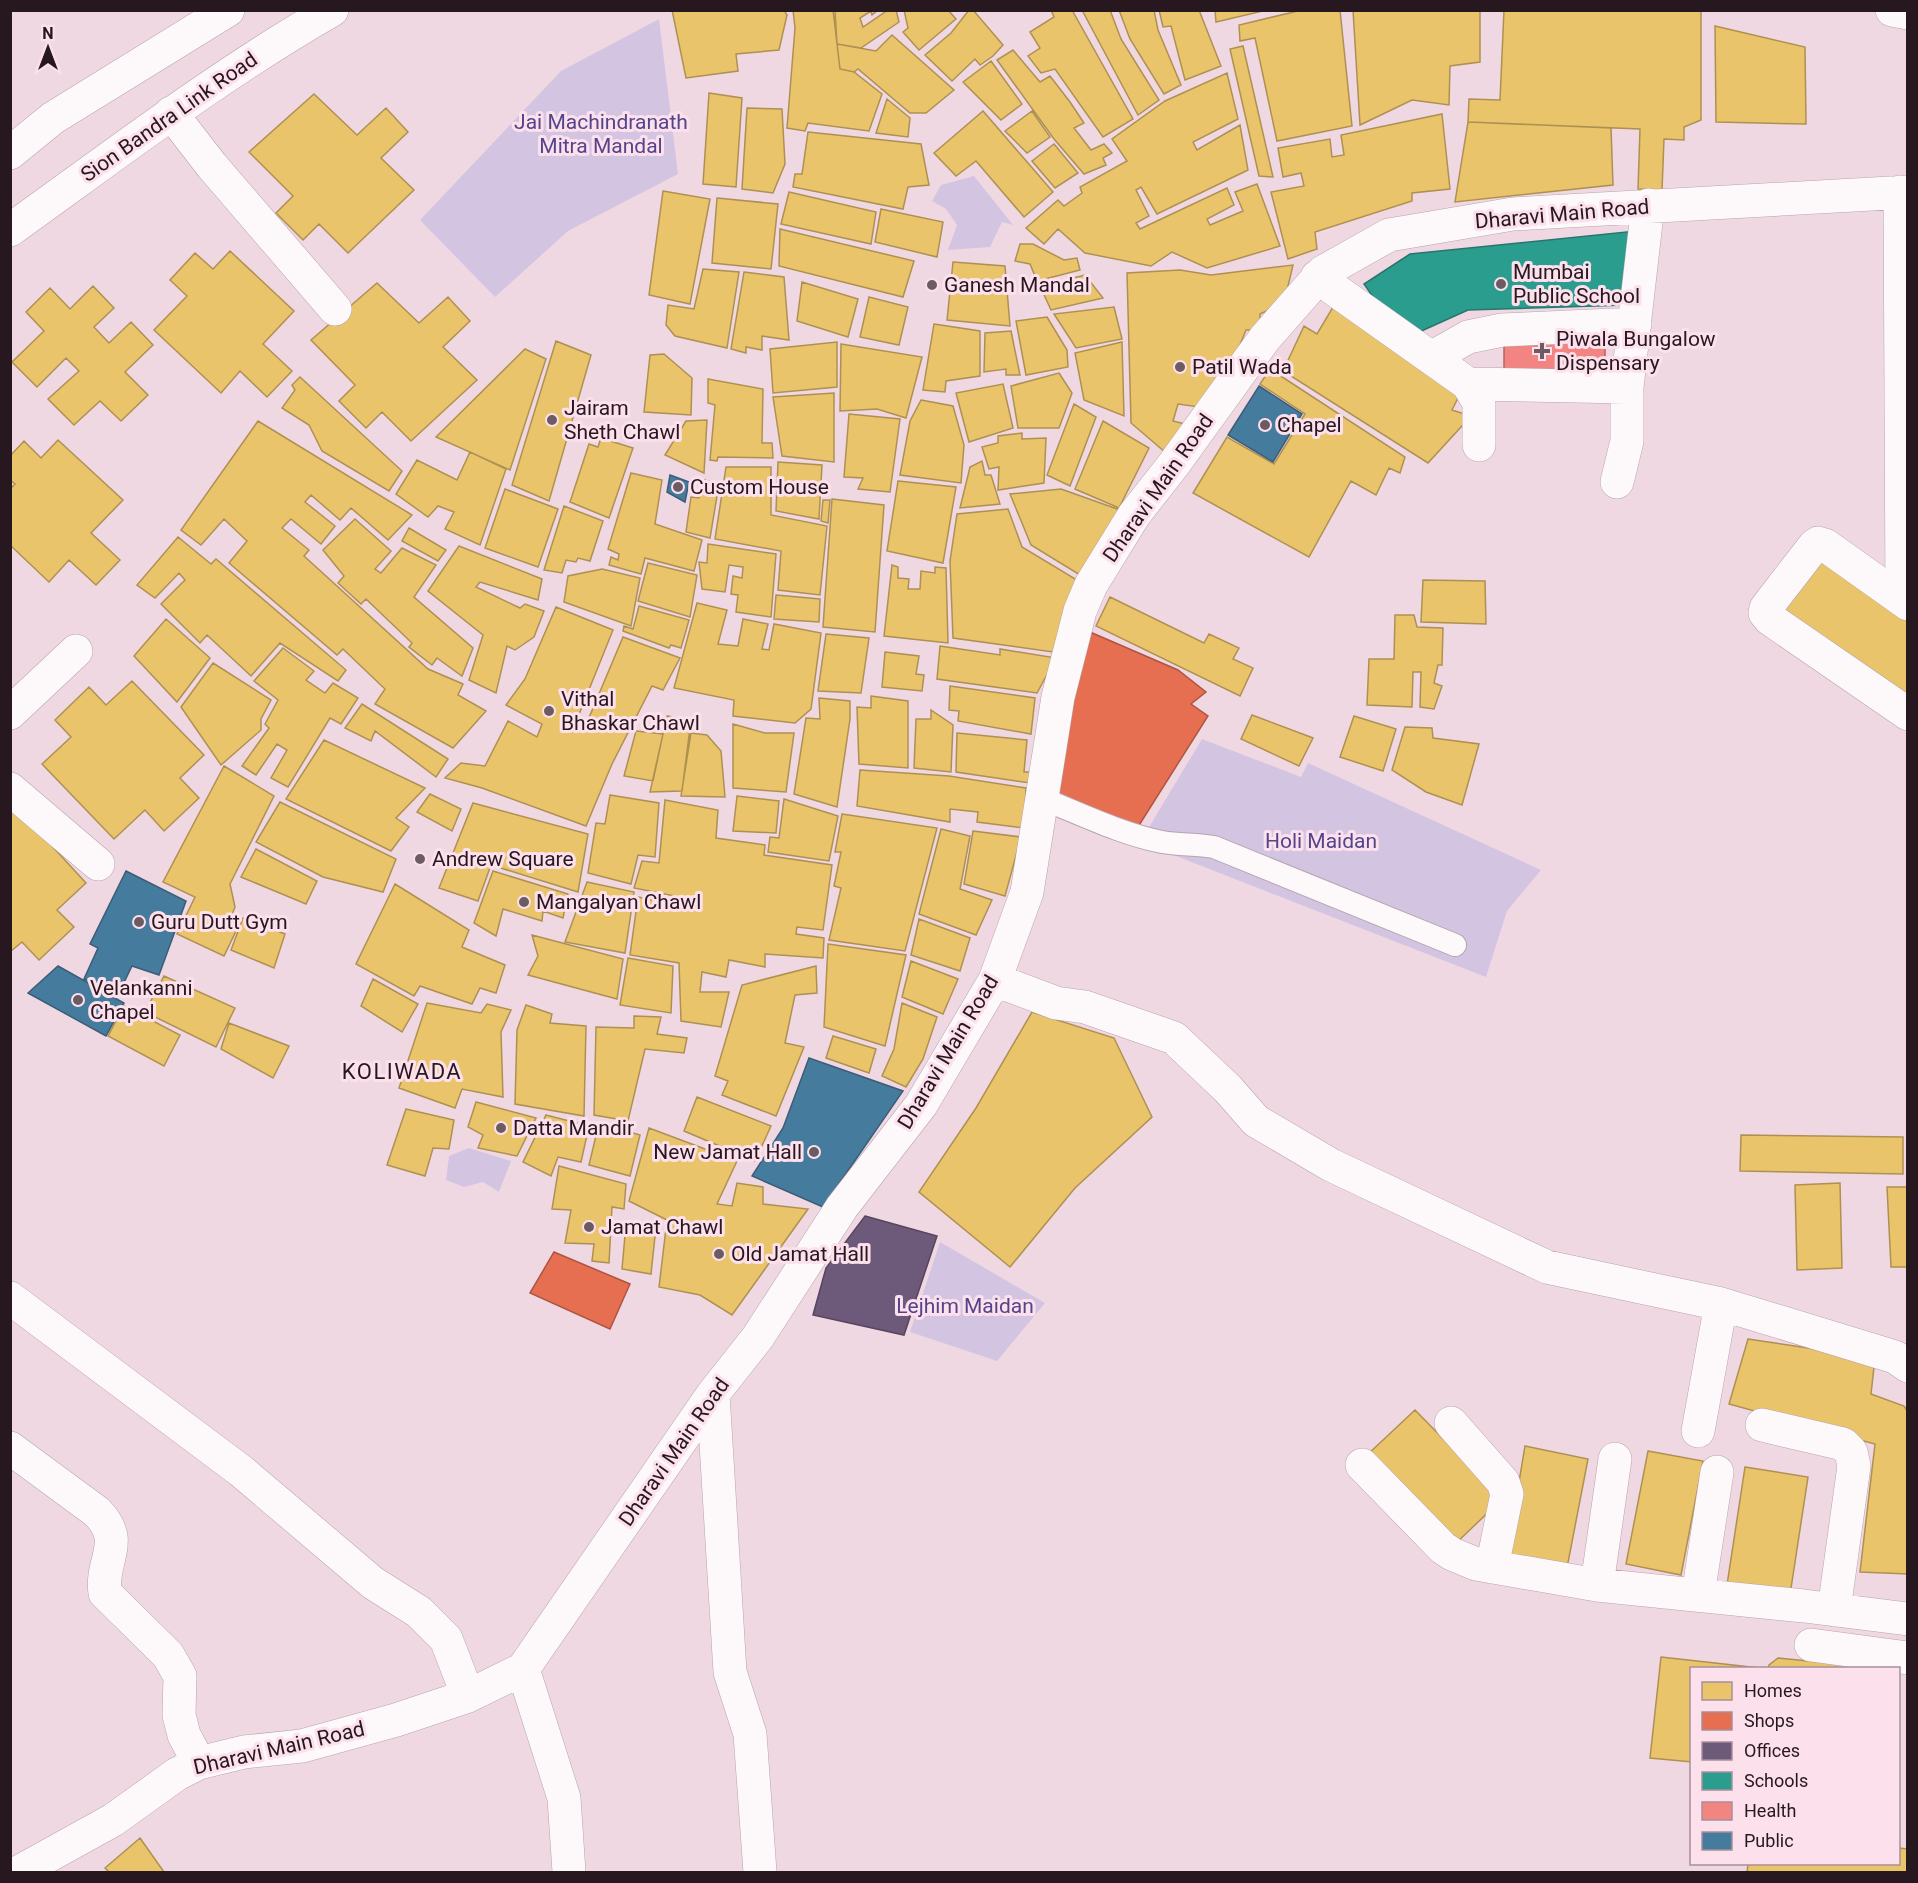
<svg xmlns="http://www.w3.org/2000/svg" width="1918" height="1883" font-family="Roboto,sans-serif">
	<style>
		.green { fill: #d3c5e2 }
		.homes { fill: #e9c46a; stroke: #af9053; stroke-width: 1.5 }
		.shops { fill: #e76f51; stroke: #ad5542; stroke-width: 1.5 }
		.offices { fill: #6d597a; stroke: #58455e; stroke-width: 1.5 }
		.schools { fill: #2a9d8f; stroke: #29756d; stroke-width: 1.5 }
		.health { fill: #f28482; stroke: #b56364; stroke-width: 1.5 }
		.public { fill: #457b9d; stroke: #3c5d77; stroke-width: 1.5 }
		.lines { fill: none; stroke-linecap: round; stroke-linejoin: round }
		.service-casing { stroke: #b6a4ac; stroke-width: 24 }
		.minor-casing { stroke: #b6a4ac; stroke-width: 34 }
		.primary-casing { stroke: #b6a4ac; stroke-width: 34 }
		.service { stroke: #fdf9fb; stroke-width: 22 }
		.minor { stroke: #fdf9fb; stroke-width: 33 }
		.primary { stroke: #fdf9fb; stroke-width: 33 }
		.poi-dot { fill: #6d5b63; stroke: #fce0ec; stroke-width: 2 }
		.labels { text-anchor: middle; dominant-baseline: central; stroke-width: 6; stroke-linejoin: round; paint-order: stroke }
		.street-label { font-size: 21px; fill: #27171e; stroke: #fce0ec }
		.park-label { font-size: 21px; fill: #53458b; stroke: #fce0ec }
		.poi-label { font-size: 21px; fill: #27171e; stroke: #fce0ec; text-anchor: start }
		.neighbourhood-label { font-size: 22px; letter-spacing: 1.5px; fill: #27171e; stroke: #fce0ec }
	</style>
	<rect width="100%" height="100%" fill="#f0d8e2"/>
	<path class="green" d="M659,19L678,174L568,231L495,297L420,220L561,71Z
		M974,176L1013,225L1002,222L990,247L948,250L957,225L946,209L932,201L941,185Z
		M1202,739L1301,777L1308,763L1541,870L1507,911L1486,977L1140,842Z
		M469,1148L511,1161L499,1192L483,1182L464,1187L446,1180L449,1156Z
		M940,1242L1045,1303L997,1361L910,1332Z"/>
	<path class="homes" d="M672,10H784L787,15L779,50L736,54L738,71L686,78Z
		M793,10H833L840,69L854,72L882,94L869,131L808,123L805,131L787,128L795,28Z
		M835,10H878L872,15L871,11L860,18L863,27L888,10H896L899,22L861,48L837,44Z
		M904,10H948L956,19L919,50L903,32L908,28Z
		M969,10H973L1003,45L993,56L980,65L975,59L952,81L925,55L951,33Z
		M1051,10H1072L1133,119L1103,137L1055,69L1041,73L1028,56L1040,48L1030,32L1054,17Z
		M1082,10H1110L1121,39L1159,100L1138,115Z
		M1119,10H1154L1158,30L1181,85L1164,94L1130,39Z
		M1159,10H1199L1221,66L1185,80L1171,26L1163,27Z
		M1215,10H1263V11L1216,22Z
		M1302,10H1340L1352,126L1277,141L1255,38L1240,41L1239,25Z
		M1353,10H1480V62L1450,66L1449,105L1412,100L1360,125Z
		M1504,10H1701V120L1684,127V140L1664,139L1662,190L1638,189L1640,129L1468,122L1469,99L1500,100Z
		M1715,26L1805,47L1806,124L1716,122Z
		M892,35L954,90L926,113H910L858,69L854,72L840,69L837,44L876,51Z
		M1243,46L1273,177L1259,176L1230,49Z
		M1013,50L1040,82L1050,76L1070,102L1084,123L1074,128L1091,150L1104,144L1112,153L1103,158L1106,165L1084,174L1054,139L997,60Z
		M991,61L1022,104L1001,120L963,82Z
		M1227,73L1238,119L1193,142L1197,150L1240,125L1248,170L1157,214L1141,187L1136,190L1149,216L1136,223L1140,229L1227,188L1234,205L1207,219L1210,225L1243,211L1235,192L1257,184L1280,246L1207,268L1172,252L1151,266L1085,253L1058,229L1044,244L1026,228L1058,200L1064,206L1082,193L1080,187L1127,161L1112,139L1165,101Z
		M709,93L742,98L736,187L703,184Z
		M314,94L357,135L386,108L408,132L381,158L414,190L348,253L319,224L303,240L276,213L293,196L249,152Z
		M887,99L910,118L908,137L876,133Z
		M747,108L782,109L785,164L773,193L742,189Z
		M983,111L1053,192L1024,217L976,161L956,176L934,153Z
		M1032,111L1050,137L1027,153L1005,131Z
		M1442,114L1450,189L1412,193V201L1315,232L1317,249L1288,259L1271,192L1304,186L1301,173L1283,177L1278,148L1330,139L1332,157L1344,155L1341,135Z
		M1468,122L1611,128L1613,185L1455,202Z
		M808,132L921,144L929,185L908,187L903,209L793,187L795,174H802Z
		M1054,144L1078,173L1055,188L1032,161Z
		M663,191L710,199L690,304L649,295Z
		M789,192L876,212L871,244L781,224Z
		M717,198L778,204L771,269L712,263Z
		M881,209L943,222L937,257L875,242Z
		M780,229L914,261L903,297L779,266Z
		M1020,244H1033L1064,260L1077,258L1080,270L1037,281L1030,264L1015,261Z
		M230,251L294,311L263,344L292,371L267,397L240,371L221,393L154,330L187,296L170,280L195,253L213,269Z
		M953,262L1005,266L1010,326L947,320Z
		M1293,265L1284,303L1260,314V330H1246L1214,409L1178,404L1173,421L1185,424L1166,453L1131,423L1127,273L1180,270L1211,275Z
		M703,269L739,272L727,348L675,336L666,325L668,305L694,309Z
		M744,272L784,277L789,340L762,336V350L746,347V353L731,349Z
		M1085,275L1103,298L1051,310L1040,286Z
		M802,282L858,299L848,337L797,321Z
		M377,283L419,323L448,297L470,321L443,347L477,380L411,441L382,412L366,428L339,401L355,385L311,340Z
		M93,286L114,308L94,327L109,343L131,322L153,345L125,372L148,395L121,421L100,401L74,425L48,399L79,371L66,358L37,387L12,362L44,331L26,312L50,288L70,309Z
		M869,297L908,307L899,345L860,337Z
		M1114,307L1122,339L1076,348L1054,314Z
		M1333,307L1462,390L1452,410L1471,416L1428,463L1283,371L1304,326L1317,334Z
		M1047,317L1067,350L1068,367L1026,375L1016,321Z
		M934,324L980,331V376L946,381L945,392L923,390Z
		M1011,331L1020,375H1006V369L984,372L985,333Z
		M556,341L591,355L549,501L512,485Z
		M837,342V387L773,393L770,349Z
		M1122,342L1124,416L1084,400L1075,353Z
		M841,344L922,357L906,418L877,409L840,411Z
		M525,349L546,359L510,470L436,437Z
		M664,354L692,378L691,415L644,412L650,355Z
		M1270,369L1405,457L1400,473L1389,468L1376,495L1351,481L1309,557L1193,493L1227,437L1274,464L1305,414L1260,384Z
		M1059,373L1072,393L1059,428H1018L1011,386Z
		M300,377L402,471L389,491L322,451L309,425L282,408L295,390L292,385Z
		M708,379L763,389L762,443H772L773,458L718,457L717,461L710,460L715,405L708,403Z
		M1003,384L1013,428L969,442L956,393Z
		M834,393V462L782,456L773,397Z
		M921,400L953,406L964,445L961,483L900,475L910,421Z
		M1074,404L1096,417L1070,486L1047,475Z
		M849,414L900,419L890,492L858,489L863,478L844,477Z
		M707,420L704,473L665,455L686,421Z
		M258,421L412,515L388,540L351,508L340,520L311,495L305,502L335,526L321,544L291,519L282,528L309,550L304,556L428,669L463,684L458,695L486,711L453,748L375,704L385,689L343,649L337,655L229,563L247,541L224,519L201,545L181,530Z
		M1103,421L1149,448L1119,508L1075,489Z
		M1022,433V439L1046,438L1044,483L998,490L999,467L989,469L982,447L998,443V436Z
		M601,438L633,448L609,518L570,502L589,444L598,447Z
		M58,440L123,500L91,533L120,560L96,585L69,560L49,582L10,545V489L15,484L10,480V456L24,441L41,458Z
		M470,452L506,469L480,545L445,529L454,512L438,506L428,517L396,494L417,460L457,480Z
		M982,461L985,475H991L1000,504L960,508L970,467Z
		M778,462L822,465L819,519L776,511Z
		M726,467H771V515L827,526L820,595L778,590L781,551L715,539Z
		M631,473L662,480L655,524L702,540L694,571L645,558L641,574L609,565L611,557L618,560L619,554L608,549Z
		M701,479L719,484L710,538L686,532L691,497L699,498Z
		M898,481L956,487L943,563L887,551Z
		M505,489L558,509L538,567L485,548Z
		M1061,489L1120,510L1080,575L1031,545L1010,494Z
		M832,499L884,505L875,632L823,627Z
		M823,500H830L828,523L821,521Z
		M564,506L603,521L590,561L578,558L576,562L566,560L562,573L544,570Z
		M1008,509L1022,547L1077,580L1053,652L953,638L950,561L957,514Z
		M355,519L391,551L375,569L381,573L402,548L436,565L414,597L473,648L462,676L437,658L432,665L409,647L412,643L366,599L361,604L338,583L344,576L323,550Z
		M409,528L446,550L438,561L402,541Z
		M178,537L211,564L216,559L346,670L338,681L280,643L251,676L207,635L200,643L161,604L185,580L179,573L155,598L137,585Z
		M708,544L776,554L771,617L736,612L738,595L731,594L733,576L742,578L743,567L729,565L725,592L702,589L699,562L707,563Z
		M459,546L542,579L538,600L480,582L476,587L520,608L525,604L544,611L534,637L515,650L507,646L496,693L469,680L483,635L428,591Z
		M1819,550L1908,613V706L1775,611Z
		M648,563L697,575L690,617L638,601Z
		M892,565L898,567V578L909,579L908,589H920L921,571L935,573V567L946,568L948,643L884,636Z
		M602,569L640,578L631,626L564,602L568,576Z
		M1423,580L1485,581L1486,624L1421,622Z
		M776,595L820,599L819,622L774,619Z
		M1110,597L1204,643L1209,634L1239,648L1233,659L1253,668L1240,696L1096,626Z
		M697,603L727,610L718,644L738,646L743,619L768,624L762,649L769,650L774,624L821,633L811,709L795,723L733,716L734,700L674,688Z
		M639,606L689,620L681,648L671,645L669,648L623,631L624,626L633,629Z
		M556,607L613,630L578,717L588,720L623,637L680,658L663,690L652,686L612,764L586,826L482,788L445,778L461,763L485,766L508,721L537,737L542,724L506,705L525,679Z
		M1395,615H1414L1417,627L1443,628L1442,665H1438L1434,683L1442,686L1434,709L1420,707L1421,672H1413L1412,707L1367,705L1369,659H1394Z
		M166,619L210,658L177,702L134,656Z
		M826,634L869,638L861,693L818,691Z
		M940,646L1000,655V649L1056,658L1037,693L937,679Z
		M283,648L314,671L306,680L325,693L333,683L358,698L341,724L330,718L288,787L271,778L287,750L277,744L256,775L242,766L269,728L265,724L278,700L254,681Z
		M885,652L919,656L916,674L924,675L922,691L882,687Z
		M213,663L271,700L261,719V730L221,765L181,707Z
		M132,681L204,755L180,778L199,798L164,831L145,810L114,839L42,764L71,737L55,720L89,687L106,705Z
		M950,686L1035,698L1031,734L958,721L959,711L949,710Z
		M871,696L908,701V768L859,764L857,707L871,708Z
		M819,698L850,701V719L837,807L794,794L806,718L820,719Z
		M362,704L448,759L436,777L375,731L371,741L345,728Z
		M931,710L953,725L951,772L914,768L916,719H931Z
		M1252,715L1313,738L1299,766L1241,739Z
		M667,716L691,720L682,791L650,792Z
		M1354,716L1396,729L1383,771L1340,757Z
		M733,724L765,733H794L786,792L733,788Z
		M1405,727L1432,728L1433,738L1479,744L1462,805L1426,792L1392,770Z
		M636,731L663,734L653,781L624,776Z
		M691,733L707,735L721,751L725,797L681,796Z
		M957,733L1027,740L1024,772H1030V783L956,772Z
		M324,740L425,788L396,818L409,827L391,851L286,799Z
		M224,766L274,796L230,884L235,907L228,925L237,929L224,956L177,934L195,897L163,882Z
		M860,770L949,776L1026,788L1024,828L977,822L978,812L950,809V822L857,806Z
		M430,794L461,809L452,831L417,812Z
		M610,795L659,803L655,857L638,855L631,884L588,873L596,823L605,824Z
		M737,796L779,801L776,833L733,831Z
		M784,799L838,816L829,861L768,852L770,837L779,838Z
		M665,800L718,810L716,838L765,845L764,855L832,865L823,930L797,927L796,934L824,938L823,958L765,954V967L729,960L726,977L702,972L700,992H729L721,1027L681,1021L679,963L630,955L638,897L679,906L680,897L634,888L642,861L659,863Z
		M280,802L396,859L383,892L323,877L256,842Z
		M473,803L588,834L578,892L491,865L478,901L439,888Z
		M16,807L86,883L57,910L74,927L39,960L22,942L10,952V812Z
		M842,814L937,828L905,951L829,940L841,888L834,886L841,852H835Z
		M941,829L970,836L960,889L992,900L976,935L919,914Z
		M973,831L1021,837L1005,896L964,884Z
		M256,849L317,881L306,904L241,877Z
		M493,871L568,894L563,918L543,911L542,921L503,909L496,936L474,923Z
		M587,882L634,892L625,953L565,942Z
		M395,884L469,930L462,947L505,965L496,993L480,988L472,1004L420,986L414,996L356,964Z
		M243,918L285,934L274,968L231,950Z
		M919,919L970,938L960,971L911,955Z
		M532,935L623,959L617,999L528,975L538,956Z
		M828,944L906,955L885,1046L824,1027Z
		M628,958L673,966L671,1013L620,1005Z
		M911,961L958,979L943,1014L902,997Z
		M816,966L817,993L795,995L785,1043L804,1047L776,1116L722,1095L728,1081L715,1076L742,985Z
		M164,976L235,1008L216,1047L145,1012Z
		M373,979L418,1004L402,1032L361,1006Z
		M427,1003L481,1013L487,1004L511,1010L501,1032L503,1097L462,1089L455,1108L399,1088Z
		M902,1003L937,1017L923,1059L906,1087L882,1076L894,1049Z
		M526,1005L552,1014L550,1023L586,1026L584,1116L515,1104L517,1030Z
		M124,1006L180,1035L164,1066L108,1036Z
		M1032,1012L1114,1038L1152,1117L1075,1188L1010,1267L919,1192L976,1108Z
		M634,1016L661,1017L657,1034L687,1038L684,1053L645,1049L628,1121L594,1115L596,1027L634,1028Z
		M229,1023L289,1046L273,1078L221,1049Z
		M833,1036L876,1049L869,1073L826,1058Z
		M697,1097L771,1126L755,1161L684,1131Z
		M476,1102L536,1118L517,1156L478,1148L483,1135L468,1127Z
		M406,1109L454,1120L449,1149L433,1148L425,1176L387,1165Z
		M546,1115L589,1126L581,1162L558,1157L551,1176L523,1162Z
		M599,1123L640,1135L630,1176L589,1165Z
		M649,1128L737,1161L717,1204L732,1206L737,1183L763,1187V1204L808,1209L732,1315L700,1295L659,1287L667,1220L629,1201Z
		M1741,1135L1903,1137V1174L1740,1171Z
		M559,1166L626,1184L624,1209L612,1207L609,1263L592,1261L594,1244L565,1243L571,1210L552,1209Z
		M1840,1183L1842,1268L1797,1270L1795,1185Z
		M1887,1187H1908V1267H1891Z
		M626,1224L656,1227L651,1274L622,1269Z
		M1748,1339L1875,1358L1871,1394L1904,1406L1908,1412V1574L1860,1572L1875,1444L1729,1404Z
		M1415,1410L1502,1499L1451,1548L1366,1456Z
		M1525,1446L1588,1459L1566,1573L1506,1560Z
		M1648,1451L1703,1461L1681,1575L1626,1564Z
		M1745,1467L1808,1477L1790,1595L1727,1585Z
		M1661,1657L1760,1668H1692V1762L1650,1758Z
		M1778,1658L1878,1668H1768L1769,1665Z
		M140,1838L164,1872H109L105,1868Z
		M1898,1848L1908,1849V1872H1747L1748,1864H1898Z"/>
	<path class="shops" d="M1090,632L1178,670L1206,692L1191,704L1208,716L1136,830L1053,798L1072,684Z
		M554,1252L630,1284L610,1329L530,1293Z"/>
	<path class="offices" d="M865,1216L937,1236L904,1335L813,1315L826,1268Z"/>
	<path class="schools" d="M1636,231L1626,305L1468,310L1408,337L1382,310L1364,284L1410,254Z"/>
	<path class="health" d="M1504,334H1605V378L1504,377Z"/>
	<path class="public" d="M1259,386L1302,414L1273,462L1228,435Z
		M670,475L689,482L685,502L667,492Z
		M126,871L186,901L159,975L132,966L118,995L84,979L98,948L90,944Z
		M58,966L124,1003L106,1036L28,993Z
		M809,1058L903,1091L823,1207L752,1176L783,1128Z"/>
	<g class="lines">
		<defs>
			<path id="service" d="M1043,799C1081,814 1121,834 1162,842C1179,845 1197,844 1214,847L1455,945"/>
			<path id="minor" d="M171,113L212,166L335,309
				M1900,192L1902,600
				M1317,277L1468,384L1479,403V445
				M1431,358L1468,337L1502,330L1635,324
				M1468,384L1627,387
				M1617,482L1627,441V387L1648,205
				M1908,604L1825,545L1818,543L1814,546L1766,608L1765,613L1770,619L1908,714
				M10,713L76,651
				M10,789L98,864
				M995,980L1056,1003L1085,1007L1174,1038L1228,1089L1256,1121L1331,1165L1547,1267L1721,1304L1895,1357L1908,1366
				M10,1298L241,1471L373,1583L419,1612L446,1639L468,1696
				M713,1394L730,1672L750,1734L760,1872
				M1451,1423L1503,1482L1507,1494L1492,1567
				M1762,1425L1843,1444L1851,1452L1854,1466L1834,1610
				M1698,1431L1721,1304
				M10,1448L97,1512C127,1543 100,1559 105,1593L168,1655L180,1676L179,1715L184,1735L199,1763
				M1362,1465L1443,1548L1452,1554L1476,1564L1597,1585L1804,1606L1908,1619
				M1597,1585L1615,1459
				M1698,1595L1717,1472
				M1811,1645L1908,1658
				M523,1669L564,1798L569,1872
				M19,1872L113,1820L177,1774L199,1763L244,1752L302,1746L396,1720L468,1696L523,1669L713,1394L758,1337L842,1207L921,1105L995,980L1027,892L1058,697L1080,611L1091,585L1134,515L1174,464L1265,338L1323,272L1389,235L1513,214L1908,192"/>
			<path id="primary" d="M1892,10L1908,13
				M10,153L53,118L228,10
				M10,230C116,154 219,75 332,10"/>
		</defs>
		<use href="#service" class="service-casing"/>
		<use href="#minor" class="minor-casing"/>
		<use href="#primary" class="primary-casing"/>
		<use href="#service" class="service"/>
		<use href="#minor" class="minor"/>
		<use href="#primary" class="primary"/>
	</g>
	<g class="poi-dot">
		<circle cx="1501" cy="284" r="6"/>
		<circle cx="932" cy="285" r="6"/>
		<path d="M1539 342h6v6h6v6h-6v6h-6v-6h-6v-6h6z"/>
		<circle cx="1180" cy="367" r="6"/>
		<circle cx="552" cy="420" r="6"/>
		<circle cx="1265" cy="425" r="6"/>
		<circle cx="678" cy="487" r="6"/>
		<circle cx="549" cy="711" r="6"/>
		<circle cx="420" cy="859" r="6"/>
		<circle cx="524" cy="902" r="6"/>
		<circle cx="139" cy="922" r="6"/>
		<circle cx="78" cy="1000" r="6"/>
		<circle cx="501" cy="1128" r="6"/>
		<circle cx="814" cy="1152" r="6"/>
		<circle cx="589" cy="1227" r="6"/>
		<circle cx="719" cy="1254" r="6"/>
	</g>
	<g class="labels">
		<g class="street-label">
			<text transform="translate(169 117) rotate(-35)">Sion Bandra Link Road</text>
			<text transform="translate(1562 214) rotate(-5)">Dharavi Main Road</text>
			<text transform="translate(1158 488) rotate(-55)">Dharavi Main Road</text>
			<text transform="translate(948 1052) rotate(-59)">Dharavi Main Road</text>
			<text transform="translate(674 1452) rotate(-55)">Dharavi Main Road</text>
			<text transform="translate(279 1748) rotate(-13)">Dharavi Main Road</text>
		</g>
		<g class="park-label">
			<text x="601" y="122">Jai Machindranath<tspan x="601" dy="24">Mitra Mandal</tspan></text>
			<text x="1321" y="841">Holi Maidan</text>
			<text x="965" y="1306">Lejhim Maidan</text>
		</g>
		<g class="poi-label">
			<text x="1513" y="272">Mumbai<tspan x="1513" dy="24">Public School</tspan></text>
			<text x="944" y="285">Ganesh Mandal</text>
			<text x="1556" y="339">Piwala Bungalow<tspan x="1556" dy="24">Dispensary</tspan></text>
			<text x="1192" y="367">Patil Wada</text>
			<text x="564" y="408">Jairam<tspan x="564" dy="24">Sheth Chawl</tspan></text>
			<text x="1277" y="425">Chapel</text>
			<text x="690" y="487">Custom House</text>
			<text x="561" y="699">Vithal<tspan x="561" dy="24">Bhaskar Chawl</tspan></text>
			<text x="432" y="859">Andrew Square</text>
			<text x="536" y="902">Mangalyan Chawl</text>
			<text x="151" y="922">Guru Dutt Gym</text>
			<text x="90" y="988">Velankanni<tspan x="90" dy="24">Chapel</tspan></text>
			<text x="513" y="1128">Datta Mandir</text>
			<text x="802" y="1152" text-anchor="end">New Jamat Hall</text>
			<text x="601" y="1227">Jamat Chawl</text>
			<text x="731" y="1254">Old Jamat Hall</text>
		</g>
		<g class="neighbourhood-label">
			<text x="402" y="1071">KOLIWADA</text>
		</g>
	</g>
	<rect width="1918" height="1883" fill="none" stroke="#27171e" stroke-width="24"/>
	<rect x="1690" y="1667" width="210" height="198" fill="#fce0ec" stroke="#a7909a" stroke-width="1.5"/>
	<rect x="1702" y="1682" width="30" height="18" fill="#e9c46a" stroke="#a7909a" stroke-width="1.5"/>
	<text x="1744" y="1697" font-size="18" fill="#27171e">Homes</text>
	<rect x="1702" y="1712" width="30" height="18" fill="#e76f51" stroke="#a7909a" stroke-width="1.5"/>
	<text x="1744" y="1727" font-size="18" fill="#27171e">Shops</text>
	<rect x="1702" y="1742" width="30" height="18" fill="#6d597a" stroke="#a7909a" stroke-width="1.5"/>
	<text x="1744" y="1757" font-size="18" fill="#27171e">Offices</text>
	<rect x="1702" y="1772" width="30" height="18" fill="#2a9d8f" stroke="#a7909a" stroke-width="1.5"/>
	<text x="1744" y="1787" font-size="18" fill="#27171e">Schools</text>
	<rect x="1702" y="1802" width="30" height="18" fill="#f28482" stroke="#a7909a" stroke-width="1.5"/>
	<text x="1744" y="1817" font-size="18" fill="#27171e">Health</text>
	<rect x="1702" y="1832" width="30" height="18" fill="#457b9d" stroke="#a7909a" stroke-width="1.5"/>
	<text x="1744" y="1847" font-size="18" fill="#27171e">Public</text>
	<g transform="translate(48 48)" stroke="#fce0ec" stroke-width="4.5" paint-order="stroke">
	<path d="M0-4.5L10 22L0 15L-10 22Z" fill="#27171e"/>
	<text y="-9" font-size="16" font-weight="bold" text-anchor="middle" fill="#27171e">N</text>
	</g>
</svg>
